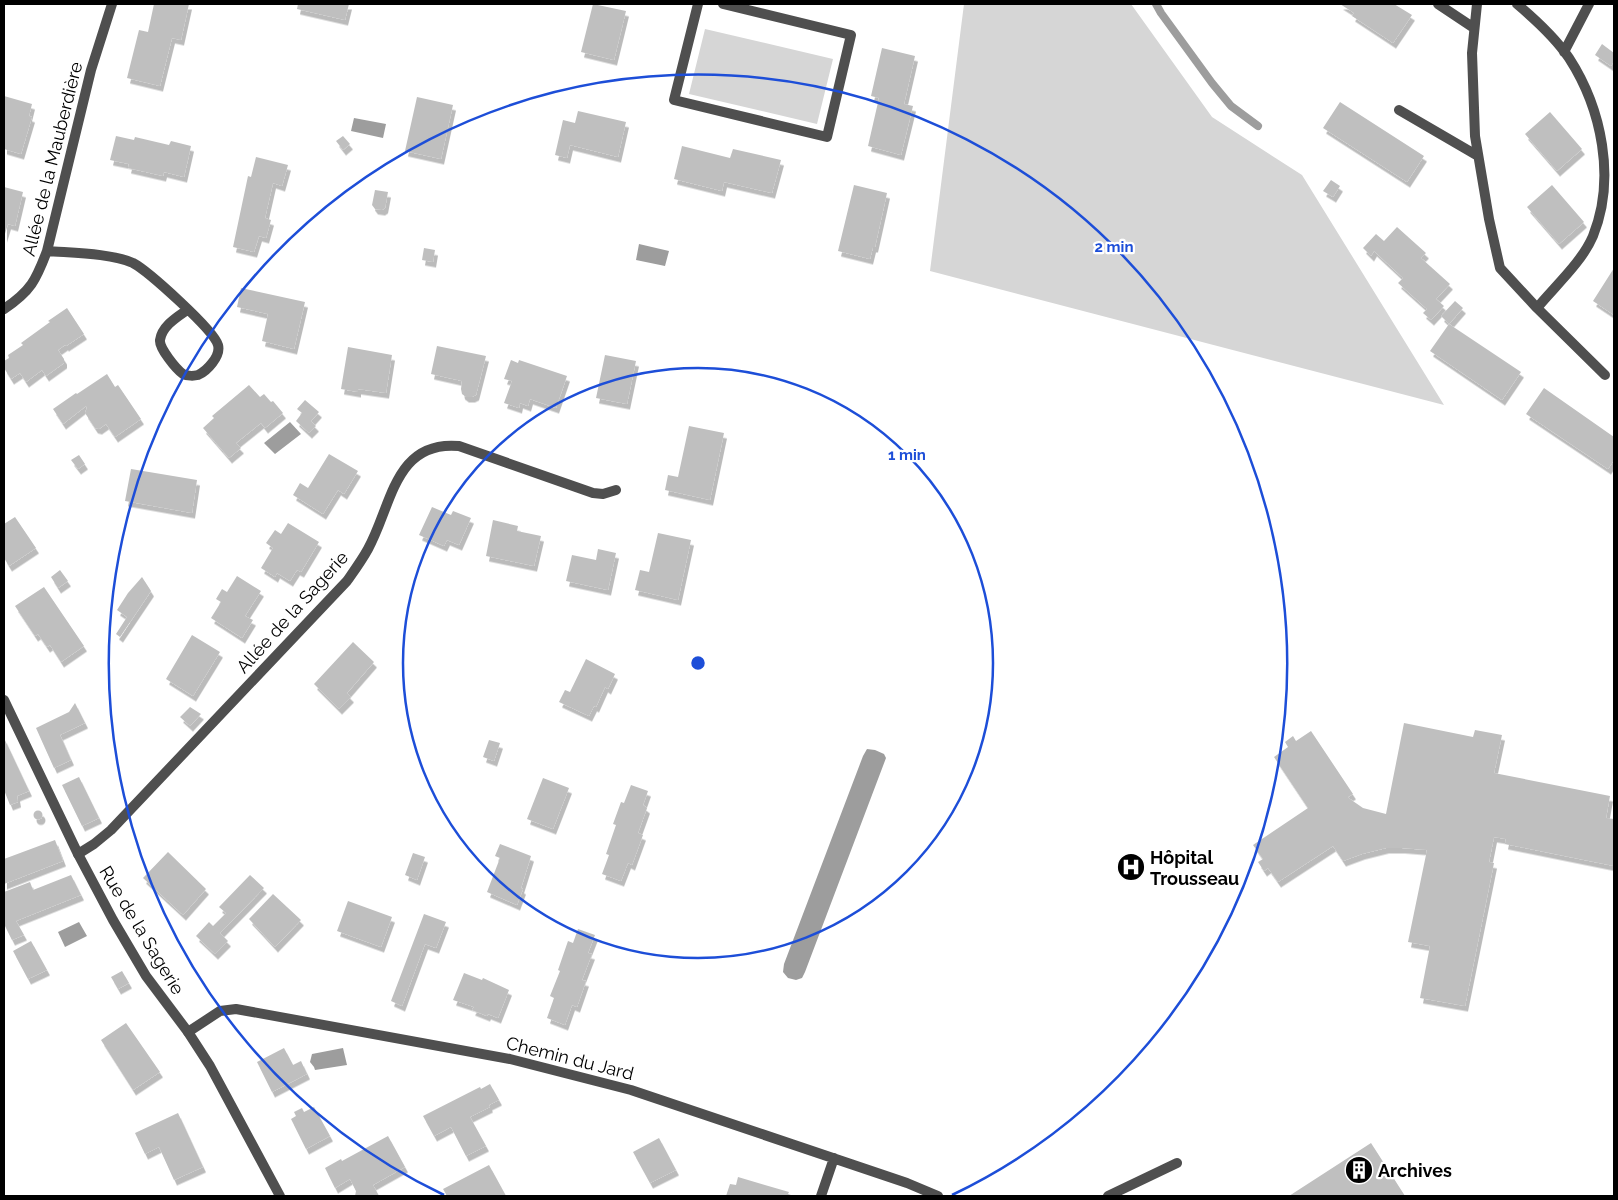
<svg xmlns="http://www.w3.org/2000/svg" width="1618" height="1200" font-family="Raleway,sans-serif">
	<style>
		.green { fill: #d6d6d6 }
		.water { fill: #9d9d9d }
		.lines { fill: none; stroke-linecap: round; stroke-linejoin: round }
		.stream { stroke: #9d9d9d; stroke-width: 8 }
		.building { fill: #bfbfbf; filter: url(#shadow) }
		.minor { stroke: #4f4f4f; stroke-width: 10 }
		.tertiary { stroke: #4f4f4f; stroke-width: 10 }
		.ring { fill: none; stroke: #1d4ed8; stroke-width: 2.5 }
		.labels { text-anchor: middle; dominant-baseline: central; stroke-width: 4.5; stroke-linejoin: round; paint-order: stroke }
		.street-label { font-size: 18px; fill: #000; stroke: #fff }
		.poi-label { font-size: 18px; font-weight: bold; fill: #000; stroke: #fff; text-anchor: start }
		.centre { fill: #1d4ed8; stroke: #fff; stroke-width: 2.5 }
		.ring-label { font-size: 15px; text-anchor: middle; font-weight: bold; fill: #1d4ed8; stroke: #fff; stroke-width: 4.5; stroke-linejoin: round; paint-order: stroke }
	</style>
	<defs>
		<filter id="shadow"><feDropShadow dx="3" dy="5.5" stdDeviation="0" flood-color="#0004"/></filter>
	</defs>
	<rect width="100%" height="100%" fill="#fff"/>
	<path class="green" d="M964,4H1131L1212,117L1302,175L1444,405L930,271Z
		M705,29L833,59L817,124L689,94Z"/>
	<path class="water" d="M354,118L386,124L383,138L351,131Z
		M639,244L669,251L665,266L636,260Z
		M290,422L301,434L275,454L264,443Z
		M867,749L875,750L884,754L886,758L805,972L802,978L796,980L788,978L783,972L784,964L863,756Z
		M79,922L87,936L65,947L58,932Z
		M343,1048L347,1065L315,1070L314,1067L310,1062L312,1054Z"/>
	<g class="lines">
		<path class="stream" d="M1156,4L1161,13L1212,83L1231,106L1258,126"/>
	</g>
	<path class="building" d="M154,4H189L181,40L172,38L160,86L127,78L139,30L148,32Z
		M298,4H349L345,20L297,9Z
		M593,4L626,11L614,60L581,52Z
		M1340,4H1394L1412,15L1393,43L1352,16L1354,13Z
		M1602,44L1614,53V61L1611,66L1595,55Z
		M882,48L915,56L904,104L913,106L901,155L868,146L879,98L871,96Z
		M4,96L32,104L29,116L32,117L21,154L4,149Z
		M417,97L453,105L441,159L405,151Z
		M1340,102L1424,156L1407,182L1323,128Z
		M578,111L626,122L618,157L570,145L567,158L555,155L563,120L575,123Z
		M1550,112L1582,149L1557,171L1525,134Z
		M116,136L134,140L135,137L169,145L171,141L191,146L184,177L164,172L163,176L128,168L129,164L110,160Z
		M343,136L350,144L343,150L336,141Z
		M682,146L730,158L733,149L781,160L772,193L724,182L722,191L674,179Z
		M256,157L288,165L282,186L273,183L265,218L271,220L266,238L259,236L254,252L233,247L248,176L251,177Z
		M1331,180L1340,186L1333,197L1323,191Z
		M854,185L887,193L875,247H873L870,259L838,251Z
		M1552,185L1584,222L1559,244L1527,207Z
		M4,187L23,192L15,226L8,224L4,237Z
		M375,190L388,192L385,208L382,210L375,209L372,205Z
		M1397,227L1426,253L1421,258L1450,284L1436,299L1444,306L1431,320L1423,313L1427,309L1398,283L1403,278L1374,251L1371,256L1363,248L1376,234L1384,241Z
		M424,248L435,250L433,262L422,260Z
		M1614,268V315L1593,301Z
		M241,288L305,302L294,349L262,341L268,314L237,307Z
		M1455,301L1463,308L1449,324L1441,316Z
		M67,308L84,334L66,346L65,345L58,350L64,359V363L46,376L42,370L26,382L20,373L11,379L4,368V361L9,358L8,355L23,345L21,343L50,322L48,321Z
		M1449,324L1521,372L1502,400L1430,351Z
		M437,346L486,356L476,395L472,397H466L462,394L461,389L462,381L431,374Z
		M348,347L392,355L386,393L358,389V392L341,389Z
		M605,355L636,361L627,404L596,398Z
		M511,360L518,363L519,360L567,376L556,408L530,399L528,406L520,403L519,408L504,403L512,381L504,379Z
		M107,374L115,387L118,385L141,419L115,437L106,424L99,429L95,428L85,413L87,408L86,406L63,424L53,409L76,393L77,394Z
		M249,385L260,397L264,394L271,402L273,401L283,413L265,428L261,423L236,443L241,448L229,458L203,428L214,418L212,416Z
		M1544,388L1614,437V460L1608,469L1526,414Z
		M305,400L319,412L311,421L316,426L309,433L296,421L302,413L297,409Z
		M689,426L724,433L710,500L665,490L668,475L678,477Z
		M329,454L358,471L344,494L338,490L323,514L293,495L300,483L308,488Z
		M79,455L85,464L78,469L71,460Z
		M131,469L197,480L192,513L125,501Z
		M432,507L451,515L453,511L471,518L459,545L447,540L444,546L419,535Z
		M15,517L36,548L9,566L4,558V524Z
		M493,520L518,526L517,531L541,536L534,566L486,556Z
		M288,523L319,542L301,572L297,570L290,581L277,573L275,577L261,568L273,548L266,543L275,530L281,534Z
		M658,533L691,540L678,600L635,590L640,570L649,572Z
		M598,549L616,553L608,590L566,581L572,555L596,560Z
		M60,570L68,581L58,588L51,577Z
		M237,576L261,591L245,616L253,620L242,638L211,618L221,602L216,599L222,589L227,592Z
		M142,577L151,591L120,637L116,634L127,617L117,610L128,593Z
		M44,587L84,646L61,662L50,645L47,647L38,634L35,636L15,606Z
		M192,635L220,652L193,696L166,679Z
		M353,642L374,662L347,693L351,697L339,709L314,684Z
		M586,659L615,674L608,689L605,687L596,707L594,706L589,716L559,702L565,690L570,692Z
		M75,703L85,723L60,735L71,760L54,768L36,728L69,712Z
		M190,707L201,714L190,726L180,717Z
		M1404,723L1473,737L1475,730L1502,735L1494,773L1610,796L1606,818L1614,819V866L1505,844L1506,839L1494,837L1489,862L1494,863L1465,1006L1420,998L1430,946L1408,942L1427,850L1402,848H1386L1362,854L1343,861L1333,846L1278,882L1268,868L1264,871L1258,862L1263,859L1253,845L1308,808L1274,757L1288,747L1285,742L1293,736L1296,741L1311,731L1353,794L1348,797L1350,799L1363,808L1386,814Z
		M4,738L29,791L17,796L18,802L10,805L4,790Z
		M489,740L500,743L494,761L483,757Z
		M79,777L99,818L82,826L62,785Z
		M543,778L569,788L553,829L527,819Z
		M631,785L648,791L643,805L647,808L638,833L643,835L632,865L628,863L621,881L602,874L609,855L606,854L616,825L613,824L621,802L624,803Z
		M33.5 815a4.5 4.5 0 1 1 9 0a4.5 4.5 0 1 1-9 0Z
		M55,840L63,861L4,884V859Z
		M500,844L531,856L521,888L523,889L517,905L487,892L500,858L495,856Z
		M168,852L206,889L183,915L143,878Z
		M413,853L425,857L417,880L405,875Z
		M71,875L81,895L16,921L24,935L12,940L4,924V892L30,882L33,890Z
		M250,875L264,888L220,933L228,941L215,954L196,936L209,922L213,926L226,913L219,907Z
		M273,894L301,920L275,947L249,919Z
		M348,901L392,917L381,947L337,931Z
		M424,914L446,922L436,948L425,944L402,1006L391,1001Z
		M578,929L595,935L588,953L592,954L582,980L586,981L577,1007L572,1005L565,1025L547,1018L554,998L550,996L560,971L558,970L568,941L573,943Z
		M31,941L47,970L28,979L13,951Z
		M122,971L129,983L118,989L111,977Z
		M464,973L482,980L483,978L509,990L498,1018L488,1014L487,1016L472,1010L474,1007L453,1000Z
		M126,1023L160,1072L133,1090L101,1040Z
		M284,1048L293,1065L301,1061L307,1074L272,1092L257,1062Z
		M490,1084L499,1100L489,1105L490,1107L470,1117L486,1146L466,1156L451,1127L434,1136L423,1116L480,1087L481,1089Z
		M314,1107L330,1136L306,1149L291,1119L296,1116L294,1112L302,1108L304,1112Z
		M178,1113L203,1167L174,1180L159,1147L145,1154L135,1133Z
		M388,1136L405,1167L373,1185L379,1196H355L356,1191L350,1179L335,1188L325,1168L341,1159L342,1161Z
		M659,1138L676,1170L650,1183L633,1152Z
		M1371,1143L1405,1196H1289Z
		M489,1165L506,1196H447L443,1189Z
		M738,1177L789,1192L788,1194L794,1196H726L730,1184L736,1185Z"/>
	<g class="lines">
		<path class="minor" d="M698,4L674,100L827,137L851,35L723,4
			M1438,4L1474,28
			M1477,4L1472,53L1475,136L1489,219L1500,268L1537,308L1605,375
			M1517,4C1536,20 1555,37 1569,58C1602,109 1616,179 1593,236C1582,262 1555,286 1537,308
			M1564,52L1589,4
			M1399,110L1478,156
			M47,251C71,253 111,253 133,263C148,271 214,330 218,345C221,356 207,371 198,375C194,376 187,376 183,374C176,369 159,348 160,340C162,326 177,317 187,310
			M4,309C31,291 36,280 47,251L91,70L112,4
			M78,854L94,844L111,830L347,581C354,571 362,560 368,549C392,506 394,440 459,446L593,493L603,494L616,490
			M188,1032L220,1011L236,1009L510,1059L631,1090L907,1183L938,1196
			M821,1196L834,1158
			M1108,1196L1177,1163"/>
		<path class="tertiary" d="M4,700L78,854L113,920L146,976L188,1032L210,1066L280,1196"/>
	</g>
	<g class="ring">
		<circle cx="698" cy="663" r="295"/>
		<path d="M444 1195A589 589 0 1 1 952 1195"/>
	</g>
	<defs>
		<symbol id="hospital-disc" viewBox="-11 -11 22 22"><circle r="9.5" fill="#000" stroke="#fff"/><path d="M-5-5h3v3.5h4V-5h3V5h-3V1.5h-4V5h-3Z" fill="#fff"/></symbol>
		<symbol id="building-disc" viewBox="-11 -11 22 22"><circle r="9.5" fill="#000" stroke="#fff"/><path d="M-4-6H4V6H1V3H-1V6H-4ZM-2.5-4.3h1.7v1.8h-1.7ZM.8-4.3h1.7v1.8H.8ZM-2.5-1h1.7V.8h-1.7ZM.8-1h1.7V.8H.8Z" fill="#fff"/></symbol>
	</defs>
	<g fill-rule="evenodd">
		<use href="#hospital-disc" x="1115" y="851" width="32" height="32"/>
		<use href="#building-disc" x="1343" y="1154" width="32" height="32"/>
	</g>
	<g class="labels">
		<g class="street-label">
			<text transform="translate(52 159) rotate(-76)">Allée de la Mauberdière</text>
			<text transform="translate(292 612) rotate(-48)">Allée de la Sagerie</text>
			<text transform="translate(142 930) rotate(59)">Rue de la Sagerie</text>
			<text transform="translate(570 1058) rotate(14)">Chemin du Jard</text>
		</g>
		<g class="poi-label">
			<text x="1150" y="857">Hôpital<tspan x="1150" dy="21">Trousseau</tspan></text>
			<text x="1378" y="1170">Archives</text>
		</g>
	</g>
	<circle cx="698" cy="663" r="8" class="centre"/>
	<g class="ring-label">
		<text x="1114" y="252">2 min</text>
		<text x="907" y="460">1 min</text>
	</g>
	<rect width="1618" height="1200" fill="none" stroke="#000000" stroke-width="10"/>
</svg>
